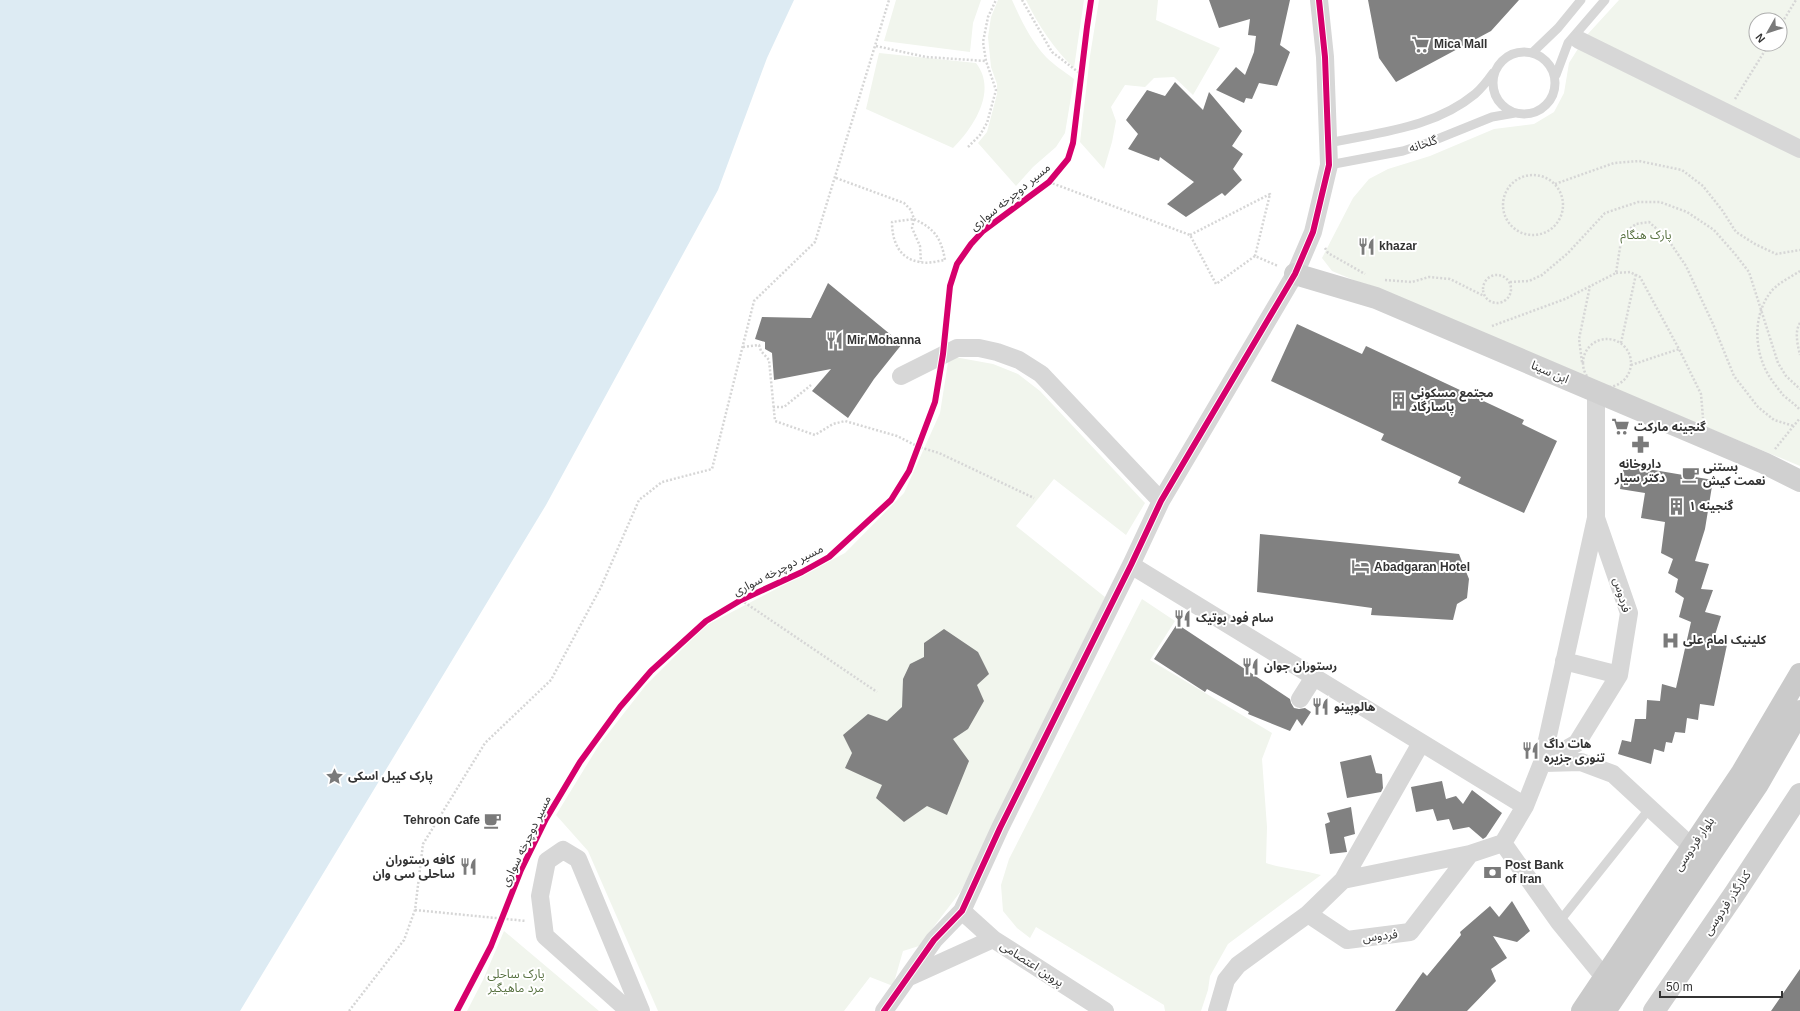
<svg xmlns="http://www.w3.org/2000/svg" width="1800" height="1011" font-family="Arial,'Noto Sans Arabic',sans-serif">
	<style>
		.green { fill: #f1f5ed; fill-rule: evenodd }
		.water { fill: #ddebf3 }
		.building { fill: #818181 }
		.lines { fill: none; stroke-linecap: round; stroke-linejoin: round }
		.path { stroke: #d6d6d6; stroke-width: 2.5; stroke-dasharray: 2 2; stroke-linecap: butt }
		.lane { stroke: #d7d7d7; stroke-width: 9 }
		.street { stroke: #d7d7d7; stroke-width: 18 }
		.secondary { stroke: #d0d0d0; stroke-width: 22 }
		.primary { stroke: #cacaca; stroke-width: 22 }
		.cycleway-casing { stroke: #fff; stroke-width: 8 }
		.cycleway { stroke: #d6006c; stroke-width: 6 }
		.labels { text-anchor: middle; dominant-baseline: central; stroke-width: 4; stroke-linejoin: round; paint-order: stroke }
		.poi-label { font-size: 12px; font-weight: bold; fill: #333; stroke: #fff; text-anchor: start }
		.street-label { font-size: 12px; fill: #333; stroke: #fff }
		.park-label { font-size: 12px; fill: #56703f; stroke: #fff }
	</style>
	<rect width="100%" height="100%" fill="#fff"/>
	<path class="green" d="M896,0H981L973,23L970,52L884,41Z
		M998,0H1012C1021,20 1031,41 1046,57C1054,65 1065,72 1074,79L1065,133L1056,147L1033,167L1016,186L978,143L987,132L997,94V84L991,67L988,37L991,17Z
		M1026,0H1084L1074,68C1054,49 1038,25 1026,0Z
		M1099,0H1158L1156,20L1220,48L1193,95L1174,77L1154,78L1145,87L1125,85L1111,107L1116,121L1112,142L1104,169L1080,142L1090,56Z
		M1619,0H1800V466L1332,271L1322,258L1353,198L1369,179L1388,169L1430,156L1494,129L1534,124L1554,112L1564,93L1569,63L1586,36ZM1756,20H1780V44H1756Z
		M879,53L976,63C998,91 973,128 953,148L866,109Z
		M949,356L993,364L1018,374L1040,391L1145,503L1126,535L1054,479L1016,526L1105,597L961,891L919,946L903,951L893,986L870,977L844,1011H658L588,851L556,815L599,745L646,685L705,626L845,553L904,493L940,413Z
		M1142,599L1175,621L1150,660L1272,733L1262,759L1267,827L1266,863C1284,869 1303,870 1321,875L1228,944L1210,976L1208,990L1201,1011H1165L1164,1005L1036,927L1030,938L1017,928L1003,911L1001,885L1009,859Z
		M504,931L599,1011H467L483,980Z"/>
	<path class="water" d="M0,0H794L767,58L718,190L546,505L240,1011H0Z"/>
	<path class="building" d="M1209,0H1290L1280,45L1290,52L1277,86L1259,83L1252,99L1246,98L1244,103L1216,90L1236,67L1245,75L1254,52L1256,36L1248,35L1250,19L1219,28Z
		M1368,0H1519L1491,31L1396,82L1379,58Z
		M1175,82L1203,110L1209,92L1242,131L1232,146L1243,154L1233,169L1242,180L1225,196L1222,193L1186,217L1167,204L1194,182L1160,157L1159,161L1128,149L1138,134L1126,120L1147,90L1165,96Z
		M828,283L902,344L874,379L848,418L812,391L831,369L774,380L772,353L765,349V342L755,339L762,317L811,318Z
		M1297,324L1362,354L1366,346L1524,420L1522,424L1557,441L1524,513L1458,483L1461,477L1381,440L1384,434L1271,381Z
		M1624,465L1713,480L1705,529L1695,561L1709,564L1701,589L1713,590L1705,612L1721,616L1714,638L1728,640L1714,706L1700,704L1698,720L1687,718L1685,733L1675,732L1672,743L1666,742L1664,752L1654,749L1651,764L1618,754L1622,740L1631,742L1635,719H1646L1647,700L1660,701L1662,684L1676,688L1691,622L1679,617L1684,598L1675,592L1678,579L1668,573L1673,559L1661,553L1665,522L1641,518L1645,493L1620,489Z
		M1260,534L1459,554L1469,579L1467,598L1457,604L1453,620L1371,615L1372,608L1257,592Z
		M1177,624L1290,699L1291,703L1294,708L1299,709L1305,708L1311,712L1302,726L1297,719L1290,731L1248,714L1249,712L1207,689L1205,692L1154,659Z
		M944,629L978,652L989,674L977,685L984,701L968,729L953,739L969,761L947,815L927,806L904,822L876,798L882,785L845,768L852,753L843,735L868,714L887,721L902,707L903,679L910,664L924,657V643Z
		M1371,755L1376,773L1382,774L1383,788L1381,792L1347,798L1340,762Z
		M1442,781L1446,799L1456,796L1463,804L1472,790L1502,813L1486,837L1483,839L1469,827L1453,830L1449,819L1437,821L1433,809L1416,812L1411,787Z
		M1351,807L1355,834L1344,837L1347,852L1330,854L1325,824L1330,822L1327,813Z
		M1512,901L1530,931L1517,942L1493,936L1507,958L1491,969L1496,981L1467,1011H1395L1423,972L1427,976L1461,935L1460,932L1490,906L1499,917Z
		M1800,969V1011H1771Z"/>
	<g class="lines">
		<path class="path" d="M1022,0L1052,52L1082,75
			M1780,26L1796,0
			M876,46L926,57L986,61
			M1735,99L1769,44
			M968,147L980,135L987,123L996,90L986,61L983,42L988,17L996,0
			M1503 205a30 30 0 1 1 60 0a30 30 0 1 1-60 0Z
			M836,178L904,203L911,210L914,219L912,228L920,246L921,262
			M1049,182L1190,235L1216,284L1255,256L1278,266
			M1555,184L1614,163L1639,161L1682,170L1703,186L1722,210L1736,232L1755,244L1776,254L1800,250
			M914,219C935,229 941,238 945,260C937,261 928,264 920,262C899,259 892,241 892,222Z
			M1190,235L1270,194L1255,256
			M1325,248L1328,253L1365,274
			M1800,271C1791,277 1776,284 1770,293C1752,317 1754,354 1771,379C1775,385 1780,391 1784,396C1790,401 1795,404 1800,410
			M1616,273L1630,272L1640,277L1679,349L1701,394L1703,418
			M1483 289a14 14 0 1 1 28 0a14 14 0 1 1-28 0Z
			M1385,280L1412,282L1429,277L1450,279L1484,296
			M1510,282L1529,281L1542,275L1568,253L1605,213L1638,202H1660L1687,212L1714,230L1735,254L1749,272L1778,363L1786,376L1800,389
			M1800,323C1794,332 1798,346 1800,355
			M1492,326L1565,299L1616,273L1622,235L1636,224L1649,222L1667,238L1686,266L1713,324L1734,376L1758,407L1774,420L1794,426
			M1583 363a24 24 0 1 1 48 0a24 24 0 1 1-48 0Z
			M1621,343L1636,274
			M743,347L759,345L761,351L769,360L775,421L815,435L833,424L845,421L897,436L919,447L939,453L1034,498
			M1582,362L1579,339L1590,286
			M1631,365L1679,349
			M773,407H784L811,385
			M1775,449L1800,418
			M741,600L877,692
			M415,910L526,921
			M349,1011L404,940L415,910L423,844L485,743L551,680L601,587L639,500L662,482L712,469L754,301L815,242L889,0"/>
		<path class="lane" d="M1493 83a31 31 0 1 1 62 0a31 31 0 1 1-62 0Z
			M1533,52L1558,28L1581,0
			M1556,75L1568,43L1605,0
			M1329,143C1380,132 1434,128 1475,94C1482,88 1488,80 1493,73
			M1329,165L1403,151L1430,142L1492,117L1515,113
			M1559,922L1650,808"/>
		<path class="street" d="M1579,40L1800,149
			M901,376L957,348H979L997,352L1019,360L1041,374L1161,501
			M1131,565L1525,806
			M1564,661L1619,675
			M1300,699L1314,677
			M1542,763L1577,743L1619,675L1629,613L1596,518
			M1544,763L1581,762L1613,774L1692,847
			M1503,843L1559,922L1613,988
			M1343,880L1421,743
			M962,911L993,939L1105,1011
			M1308,914L1347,940L1410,932L1470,854
			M909,977L993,939
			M629,1011L545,936L540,896L547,861L563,850L578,859L641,1011
			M884,1011L934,940L962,911L1000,828L1131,565L1161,501L1295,274L1313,232L1329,165L1325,57L1319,0
			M1217,1011L1226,980L1238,965L1308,914L1343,880L1470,854L1503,843L1525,806L1542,763L1596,518V392"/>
		<path class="secondary" d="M1295,274L1376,298L1764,463L1800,481
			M1654,1011L1735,893L1800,794"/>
		<path class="primary" d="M1582,1011L1741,774L1800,674
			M1605,1011L1758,784L1800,711"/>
		<defs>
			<path id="cycleway" d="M457,1011L491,946L521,870L546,819L580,762L620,707L651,671L706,621L741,600L802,572L829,557L891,500L909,471L935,402L943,354L950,286L957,264L971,244L983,231L1049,182L1068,159L1073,143L1087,27L1091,0
				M884,1011L934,940L962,911L1000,828L1131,565L1161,501L1295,274L1313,232L1329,165L1325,57L1319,0"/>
		</defs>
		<use href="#cycleway" class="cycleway-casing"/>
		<use href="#cycleway" class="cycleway"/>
	</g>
	<defs>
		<symbol id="supermarket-bare" viewBox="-9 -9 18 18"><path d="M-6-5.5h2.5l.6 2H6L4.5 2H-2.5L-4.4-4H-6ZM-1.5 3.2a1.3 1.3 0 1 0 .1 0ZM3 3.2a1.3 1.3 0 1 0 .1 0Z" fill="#7a7a7a" stroke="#fff" stroke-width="2.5" paint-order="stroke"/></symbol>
		<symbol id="restaurant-bare" viewBox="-9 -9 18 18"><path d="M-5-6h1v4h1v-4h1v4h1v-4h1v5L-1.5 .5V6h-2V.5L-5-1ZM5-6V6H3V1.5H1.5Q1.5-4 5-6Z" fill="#7a7a7a" stroke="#fff" stroke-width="2.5" paint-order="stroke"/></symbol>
		<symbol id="building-bare" viewBox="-9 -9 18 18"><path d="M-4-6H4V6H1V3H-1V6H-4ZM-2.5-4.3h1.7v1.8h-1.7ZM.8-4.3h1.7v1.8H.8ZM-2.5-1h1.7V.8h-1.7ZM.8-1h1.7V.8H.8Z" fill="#7a7a7a" stroke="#fff" stroke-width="2.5" paint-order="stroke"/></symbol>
		<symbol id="pharmacy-bare" viewBox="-9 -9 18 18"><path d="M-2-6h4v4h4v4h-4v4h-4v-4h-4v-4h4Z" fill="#7a7a7a" stroke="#fff" stroke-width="2.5" paint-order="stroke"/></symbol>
		<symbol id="cafe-bare" viewBox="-9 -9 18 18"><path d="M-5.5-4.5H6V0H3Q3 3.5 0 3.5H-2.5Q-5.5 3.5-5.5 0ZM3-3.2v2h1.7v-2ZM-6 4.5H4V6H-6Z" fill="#7a7a7a" stroke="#fff" stroke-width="2.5" paint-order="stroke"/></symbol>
		<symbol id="hotel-bare" viewBox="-9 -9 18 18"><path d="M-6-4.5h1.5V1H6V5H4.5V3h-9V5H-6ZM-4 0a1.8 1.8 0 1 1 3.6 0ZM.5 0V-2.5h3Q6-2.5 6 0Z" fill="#7a7a7a" stroke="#fff" stroke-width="2.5" paint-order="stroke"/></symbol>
		<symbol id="hospital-bare" viewBox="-9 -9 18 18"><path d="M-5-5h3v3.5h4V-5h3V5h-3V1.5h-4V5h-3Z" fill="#7a7a7a" stroke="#fff" stroke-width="2.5" paint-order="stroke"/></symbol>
		<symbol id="sight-bare" viewBox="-9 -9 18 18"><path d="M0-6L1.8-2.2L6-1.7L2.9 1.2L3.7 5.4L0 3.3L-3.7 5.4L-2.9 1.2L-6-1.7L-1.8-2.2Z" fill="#7a7a7a" stroke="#fff" stroke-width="2.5" paint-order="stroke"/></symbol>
		<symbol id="bank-bare" viewBox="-9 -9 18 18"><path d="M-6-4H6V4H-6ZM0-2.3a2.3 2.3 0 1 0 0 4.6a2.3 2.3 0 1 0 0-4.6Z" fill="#7a7a7a" stroke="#fff" stroke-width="2.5" paint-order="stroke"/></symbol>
	</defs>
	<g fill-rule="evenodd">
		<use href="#supermarket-bare" x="1408" y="32" width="25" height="25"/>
		<use href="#restaurant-bare" x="1354" y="234" width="25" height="25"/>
		<use href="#restaurant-bare" x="822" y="328" width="25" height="25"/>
		<use href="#building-bare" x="1386" y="388" width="25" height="25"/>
		<use href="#supermarket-bare" x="1608" y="414" width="25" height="25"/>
		<use href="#pharmacy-bare" x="1628" y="432" width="25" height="25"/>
		<use href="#cafe-bare" x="1678" y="462" width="25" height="25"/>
		<use href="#building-bare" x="1664" y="494" width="25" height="25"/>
		<use href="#hotel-bare" x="1348" y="554" width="25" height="25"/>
		<use href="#restaurant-bare" x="1170" y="606" width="25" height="25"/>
		<use href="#hospital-bare" x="1658" y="628" width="25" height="25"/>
		<use href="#restaurant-bare" x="1238" y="654" width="25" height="25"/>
		<use href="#restaurant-bare" x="1308" y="694" width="25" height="25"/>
		<use href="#restaurant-bare" x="1518" y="738" width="25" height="25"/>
		<use href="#sight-bare" x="322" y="764" width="25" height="25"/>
		<use href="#cafe-bare" x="480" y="808" width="25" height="25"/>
		<use href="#restaurant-bare" x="456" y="854" width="25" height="25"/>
		<use href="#bank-bare" x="1480" y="860" width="25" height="25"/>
	</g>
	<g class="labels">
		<g class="poi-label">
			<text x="1434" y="44">Mica Mall</text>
			<text x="1379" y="246">khazar</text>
			<text x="847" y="340">Mir Mohanna</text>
			<text x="1411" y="393">مجتمع مسکونی<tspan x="1411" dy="14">پاسارگاد</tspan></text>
			<text x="1634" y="427">گنجینه مارکت</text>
			<text x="1640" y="464" text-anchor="middle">داروخانه<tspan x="1640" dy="14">دکتر سیار</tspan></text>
			<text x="1703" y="467">بستنی<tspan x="1703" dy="14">نعمت کیش</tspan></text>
			<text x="1689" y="506">گنجینه ۱</text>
			<text x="1374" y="567">Abadgaran Hotel</text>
			<text x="1196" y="618">سام فود بوتیک</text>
			<text x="1683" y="640">کلینیک امام علی</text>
			<text x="1264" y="666">رستوران جوان</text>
			<text x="1334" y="707">هالوپینو</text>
			<text x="1544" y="744">هات داگ<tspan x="1544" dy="14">تنورى جزيره</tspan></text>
			<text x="348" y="776">پارک کیبل اسکی</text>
			<text x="480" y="820" text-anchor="end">Tehroon Cafe</text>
			<text x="455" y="860" text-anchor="end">کافه رستوران<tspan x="455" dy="14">ساحلی سی وان</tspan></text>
			<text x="1505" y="865">Post Bank<tspan x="1505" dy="14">of Iran</tspan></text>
		</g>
		<g class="street-label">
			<text transform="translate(1423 144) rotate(-18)">گلخانه</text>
			<text transform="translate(1010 197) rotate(-39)">مسیر دوچرخه سواری</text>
			<text transform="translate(1550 372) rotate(23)">ابن سینا</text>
			<text transform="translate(778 570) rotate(-27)">مسیر دوچرخه سواری</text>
			<text transform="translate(1622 595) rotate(74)">فردوس</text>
			<text transform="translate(526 841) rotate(-64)">مسیر دوچرخه سواری</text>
			<text transform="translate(1694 844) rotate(-56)">بلوار فردوسی</text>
			<text transform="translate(1727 903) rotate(-56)">کنارگذر فردوسی</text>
			<text transform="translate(1380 936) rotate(-7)">فردوس</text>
			<text transform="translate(1032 964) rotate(33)">پروین اعتصامی</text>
		</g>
		<g class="park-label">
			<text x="1646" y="235">پارک هنگام</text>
			<text x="516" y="974">پارک ساحلی<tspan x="516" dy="14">مرد ماهیگیر</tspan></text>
		</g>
	</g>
	<g transform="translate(1768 32) rotate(231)"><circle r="19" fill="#ffffff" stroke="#adadad"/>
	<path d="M0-3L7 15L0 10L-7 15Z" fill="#7a7a7a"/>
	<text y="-6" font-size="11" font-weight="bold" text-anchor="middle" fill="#333333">N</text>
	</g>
	<path d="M1660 991v6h122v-6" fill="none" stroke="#333333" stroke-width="2"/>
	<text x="1666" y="991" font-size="12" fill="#333333" stroke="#ffffff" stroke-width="3" paint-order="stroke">50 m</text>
</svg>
